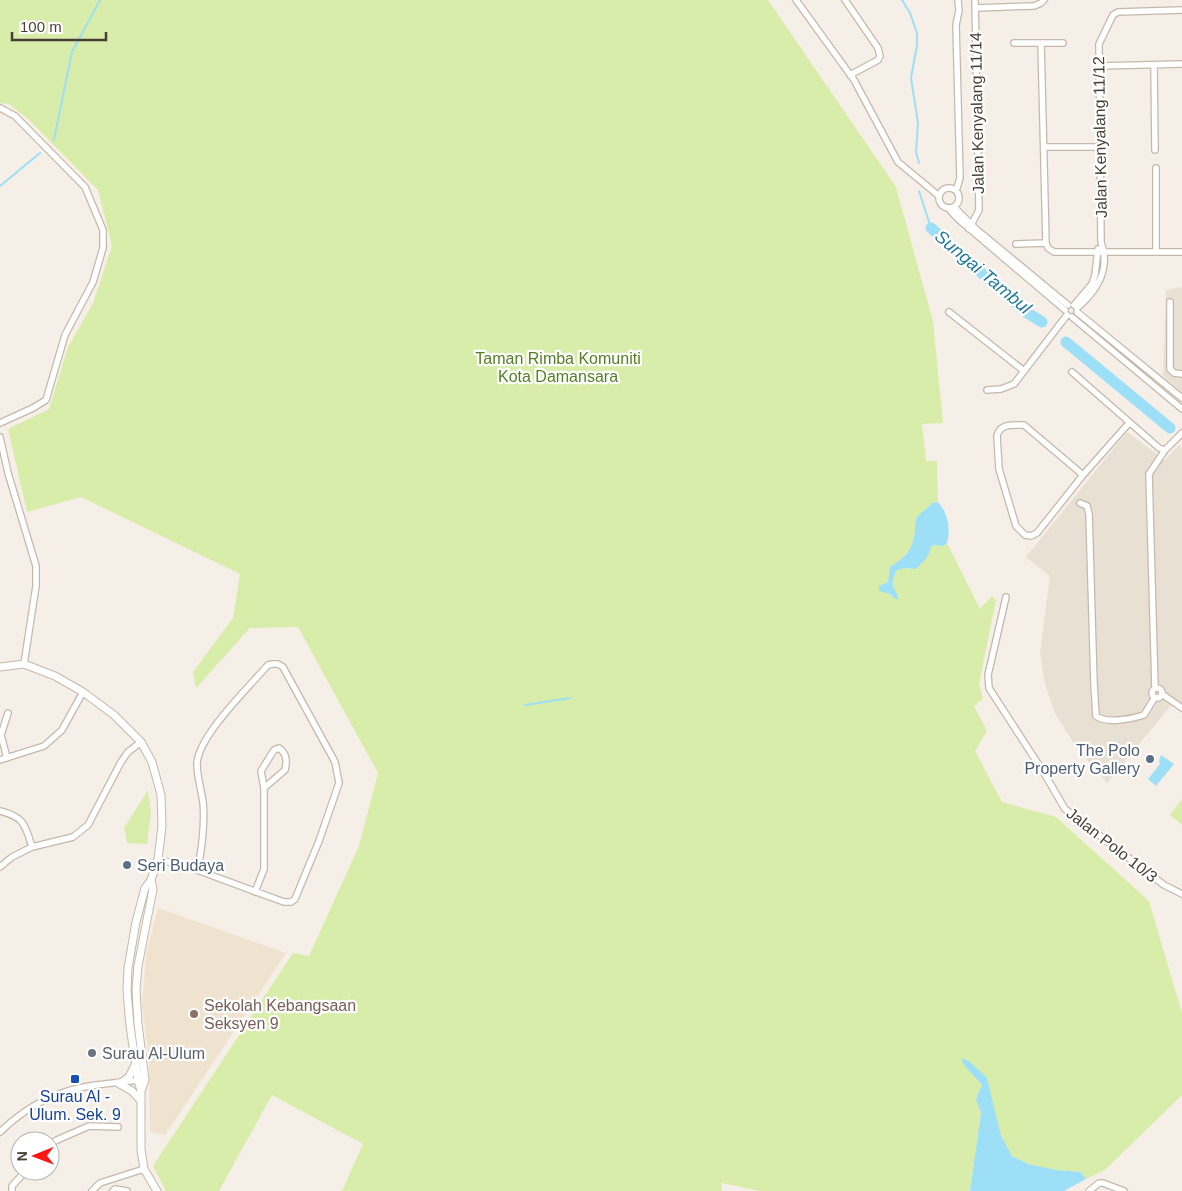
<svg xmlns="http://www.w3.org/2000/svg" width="1182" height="1191" font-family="Helvetica,sans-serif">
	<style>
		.residential { fill: #e9e0d4 }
		.education { fill: #efe2cf }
		.green { fill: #d9edab }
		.water { fill: #9ddff7 }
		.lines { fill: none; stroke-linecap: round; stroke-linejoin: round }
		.stream { stroke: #9ddff7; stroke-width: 2 }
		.river { stroke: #9ddff7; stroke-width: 11 }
		.minor-casing { stroke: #c4b8ab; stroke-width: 8 }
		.tertiary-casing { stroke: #c4b8ab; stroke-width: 9 }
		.minor { stroke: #fff; stroke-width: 5.5 }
		.tertiary { stroke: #fff; stroke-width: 7 }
		.service-dot { fill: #5c6f8a; stroke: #fff; stroke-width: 2 }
		.education-dot { fill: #8d6e63; stroke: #fff; stroke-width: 2 }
		.worship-dot { fill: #6b7280; stroke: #fff; stroke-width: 2 }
		.transit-dot { fill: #1a4fb4; stroke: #fff; stroke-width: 2 }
		.labels { text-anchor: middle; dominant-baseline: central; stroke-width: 4.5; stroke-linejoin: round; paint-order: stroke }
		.street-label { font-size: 16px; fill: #493e35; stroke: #fff }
		.park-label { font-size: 16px; fill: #538122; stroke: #fff }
		.service-label { font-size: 16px; fill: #4e5e75; stroke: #fff; text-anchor: end }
		.education-label { font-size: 16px; fill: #785e54; stroke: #fff; text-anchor: start }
		.worship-label { font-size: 16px; fill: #5b616d; stroke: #fff; text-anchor: start }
		.transit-label { font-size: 16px; fill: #164399; stroke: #fff }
		.water-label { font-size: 18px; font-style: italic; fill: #1f7a9d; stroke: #fff }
	</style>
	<rect width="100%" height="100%" fill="#f5efe7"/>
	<path class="residential" d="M1182,287V392L1163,376L1166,290Z
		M1127,432L1165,460L1179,445L1182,448V710L1173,703L1107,783L1076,747L1055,713L1045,684L1040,653L1050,576L1026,557Z"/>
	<path class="education" d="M158,908L286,953L165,1135L150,1132L149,1058L142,1005L146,955Z"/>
	<path class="green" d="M0,0H768L896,187L933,321L943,423L922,424L926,461H937L938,502L932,503L916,520C914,547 912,551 891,567L888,582L879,586L894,598L898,595C891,586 892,581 896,571L904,568L911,569L931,546L935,545L943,546L947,543L980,609L992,596L996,600L979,684L983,699L974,706L987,731L975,751L1002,802L1056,817L1149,901L1182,1013V1095L1105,1170L1086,1179L1081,1172C1064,1171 1023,1168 1012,1155C995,1135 993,1103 987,1078L964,1065L982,1085L976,1099L981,1113L970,1191H760L722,1183L721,1191H342L363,1144L272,1095L219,1191H166L153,1166L293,953L309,956L359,846L378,773L298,627L250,628L196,688L193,672L233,618L240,574L81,497L27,512L8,429L49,409L68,347L93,303L112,246L98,190L29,120L9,104L0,103Z
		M148,790L151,812L147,844L127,843L124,828Z
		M1182,799V825L1170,815Z"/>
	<path class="water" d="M938,502C948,513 951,529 947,543L943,546L935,545L931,546C930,556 923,562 916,569L904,568L896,571C888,591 897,585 898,600L894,598L890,594L879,591V586L888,582L890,567C907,555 911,553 915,532C915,528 915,523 916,520C917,514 928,509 932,503Z
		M1161,755L1174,764L1156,786L1148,779L1160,764L1159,761Z
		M961,1058L969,1061L987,1078L1001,1136L1012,1156L1028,1164L1056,1170L1081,1172L1086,1179L1064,1191H970L981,1113L976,1099L982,1085L964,1065Z"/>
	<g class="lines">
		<path class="stream" d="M902,0L910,13L917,33V45L911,78L918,123L916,152L919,163
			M54,140L72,52L100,0
			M0,186L40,153
			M919,191L931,228
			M525,705L570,698"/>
		<path class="river" d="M931,228L1026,312L1042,322
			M1066,342L1170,428"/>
		<defs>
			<path id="minor" d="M796,0L854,80L898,162L939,196
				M845,0L878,48L880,56L878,60L850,75
				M976,8L1034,6L1041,3L1044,0
				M1014,43H1063
				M1041,43L1046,243L1048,248L1054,252H1182
				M1154,65L1155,150
				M1098,66L1182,64
				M0,108L15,116L85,187L103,230V248L93,282L65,335L46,400L33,408L0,423
				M1045,147H1099
				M1156,168V252
				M939 198a10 10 0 1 1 20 0a10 10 0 1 1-20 0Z
				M956,191L960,178L956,25L959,10L958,0
				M954,207L976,229L1068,305
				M948,208L958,219L1065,310
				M969,229L979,210L975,0
				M1016,244L1046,243
				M1170,302V369L1174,373L1182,374
				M1074,305L1092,284L1095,275L1098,249
				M1077,308C1097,291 1111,270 1101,242L1099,44L1113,15L1118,12L1182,10
				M949,312L1024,371
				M1077,312L1182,398
				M1072,317L1182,409
				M1072,372L1159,448L1165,450L1182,433
				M987,390L1001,389L1014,384L1067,315
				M0,437L8,473L36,566V586L24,664
				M1083,475L1024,425C1013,425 1000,423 997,436L999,469L1016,526L1025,535L1031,536L1037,533L1083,475L1129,423
				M1080,503L1087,506L1089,514L1094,684L1096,716C1106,724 1132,719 1144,715L1155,697
				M1006,597L988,675L989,688L1044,773L1065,809L1164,885L1182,894
				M273,664H278L283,667L335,762L339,783L319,841L295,899L291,902H284L197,870C202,852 205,820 203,802C201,789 197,776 197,764C198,736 249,687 268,665Z
				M1155,688L1149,474L1165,450
				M1152 693a5 5 0 1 1 10 0a5 5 0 1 1-10 0Z
				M1162,694L1182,708
				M7,758L1,735L8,713
				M0,760L44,746L62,730L83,692
				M0,811C24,817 25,824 32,847
				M158,859L197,870
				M0,867L12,857L32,847L73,837L88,825L121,762L128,752L141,742
				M255,892L264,869V788L261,771L274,750L279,748C287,754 287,761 285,770L264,788
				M0,1132C46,1088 81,1086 141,1080
				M50,1144L57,1140L89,1126L118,1127
				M12,1191V1186L26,1171
				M92,1191L100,1183L144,1169
				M113,1191L115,1189L127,1191
				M1089,1191L1099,1183H1103L1124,1191"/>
			<path id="tertiary" d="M0,667L24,664L55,676L83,692L114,715L141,742L152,762L161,795L162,826L158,859L151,880L145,888L136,922L128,968L127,990L130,1026L138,1080L141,1091V1149L144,1169L157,1191
				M122,1082L129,1077L135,1065
				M118,1083L132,1091L141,1101
				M141,1091L145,1080L138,1024L136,990L138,966L153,889L151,880"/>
		</defs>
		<use href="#minor" class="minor-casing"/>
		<use href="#tertiary" class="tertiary-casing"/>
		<use href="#minor" class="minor"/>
		<use href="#tertiary" class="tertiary"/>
	</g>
	<g class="service-dot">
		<circle cx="1150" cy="759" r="5"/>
		<circle cx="127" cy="865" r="5"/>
	</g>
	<circle class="education-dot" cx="194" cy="1014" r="5"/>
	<circle class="worship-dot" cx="92" cy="1053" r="5"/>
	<rect class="transit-dot" x="70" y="1074" width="10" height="10" rx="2.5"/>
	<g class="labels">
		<g class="street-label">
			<text transform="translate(977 113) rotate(-91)">Jalan Kenyalang 11/14</text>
			<text transform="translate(1100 137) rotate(-91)">Jalan Kenyalang 11/12</text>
			<text transform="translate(1112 845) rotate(38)">Jalan Polo 10/3</text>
		</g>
		<g class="park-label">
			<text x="558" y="358">Taman Rimba Komuniti<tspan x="558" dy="18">Kota Damansara</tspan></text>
		</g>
		<g class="service-label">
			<text x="1140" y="750">The Polo<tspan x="1140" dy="18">Property Gallery</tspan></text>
			<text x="137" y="865" text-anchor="start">Seri Budaya</text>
		</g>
		<g class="education-label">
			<text x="204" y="1005">Sekolah Kebangsaan<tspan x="204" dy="18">Seksyen 9</tspan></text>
		</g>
		<g class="worship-label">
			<text x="102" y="1053">Surau Al-Ulum</text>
		</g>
		<g class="transit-label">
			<text x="75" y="1096">Surau Al -<tspan x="75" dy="18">Ulum. Sek. 9</tspan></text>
		</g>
		<g class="water-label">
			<text transform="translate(983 272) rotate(40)">Sungai Tambul</text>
		</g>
	</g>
	<g transform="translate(35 1156) rotate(269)"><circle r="24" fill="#ffffff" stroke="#b6b2ae"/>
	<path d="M0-4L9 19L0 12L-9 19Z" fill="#ff1513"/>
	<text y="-8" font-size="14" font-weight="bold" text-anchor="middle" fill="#493e35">N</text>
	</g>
	<path d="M12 32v8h94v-8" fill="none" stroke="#493e35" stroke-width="2.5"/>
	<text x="20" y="32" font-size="15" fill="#493e35" stroke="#ffffff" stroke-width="4" paint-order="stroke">100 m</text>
</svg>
